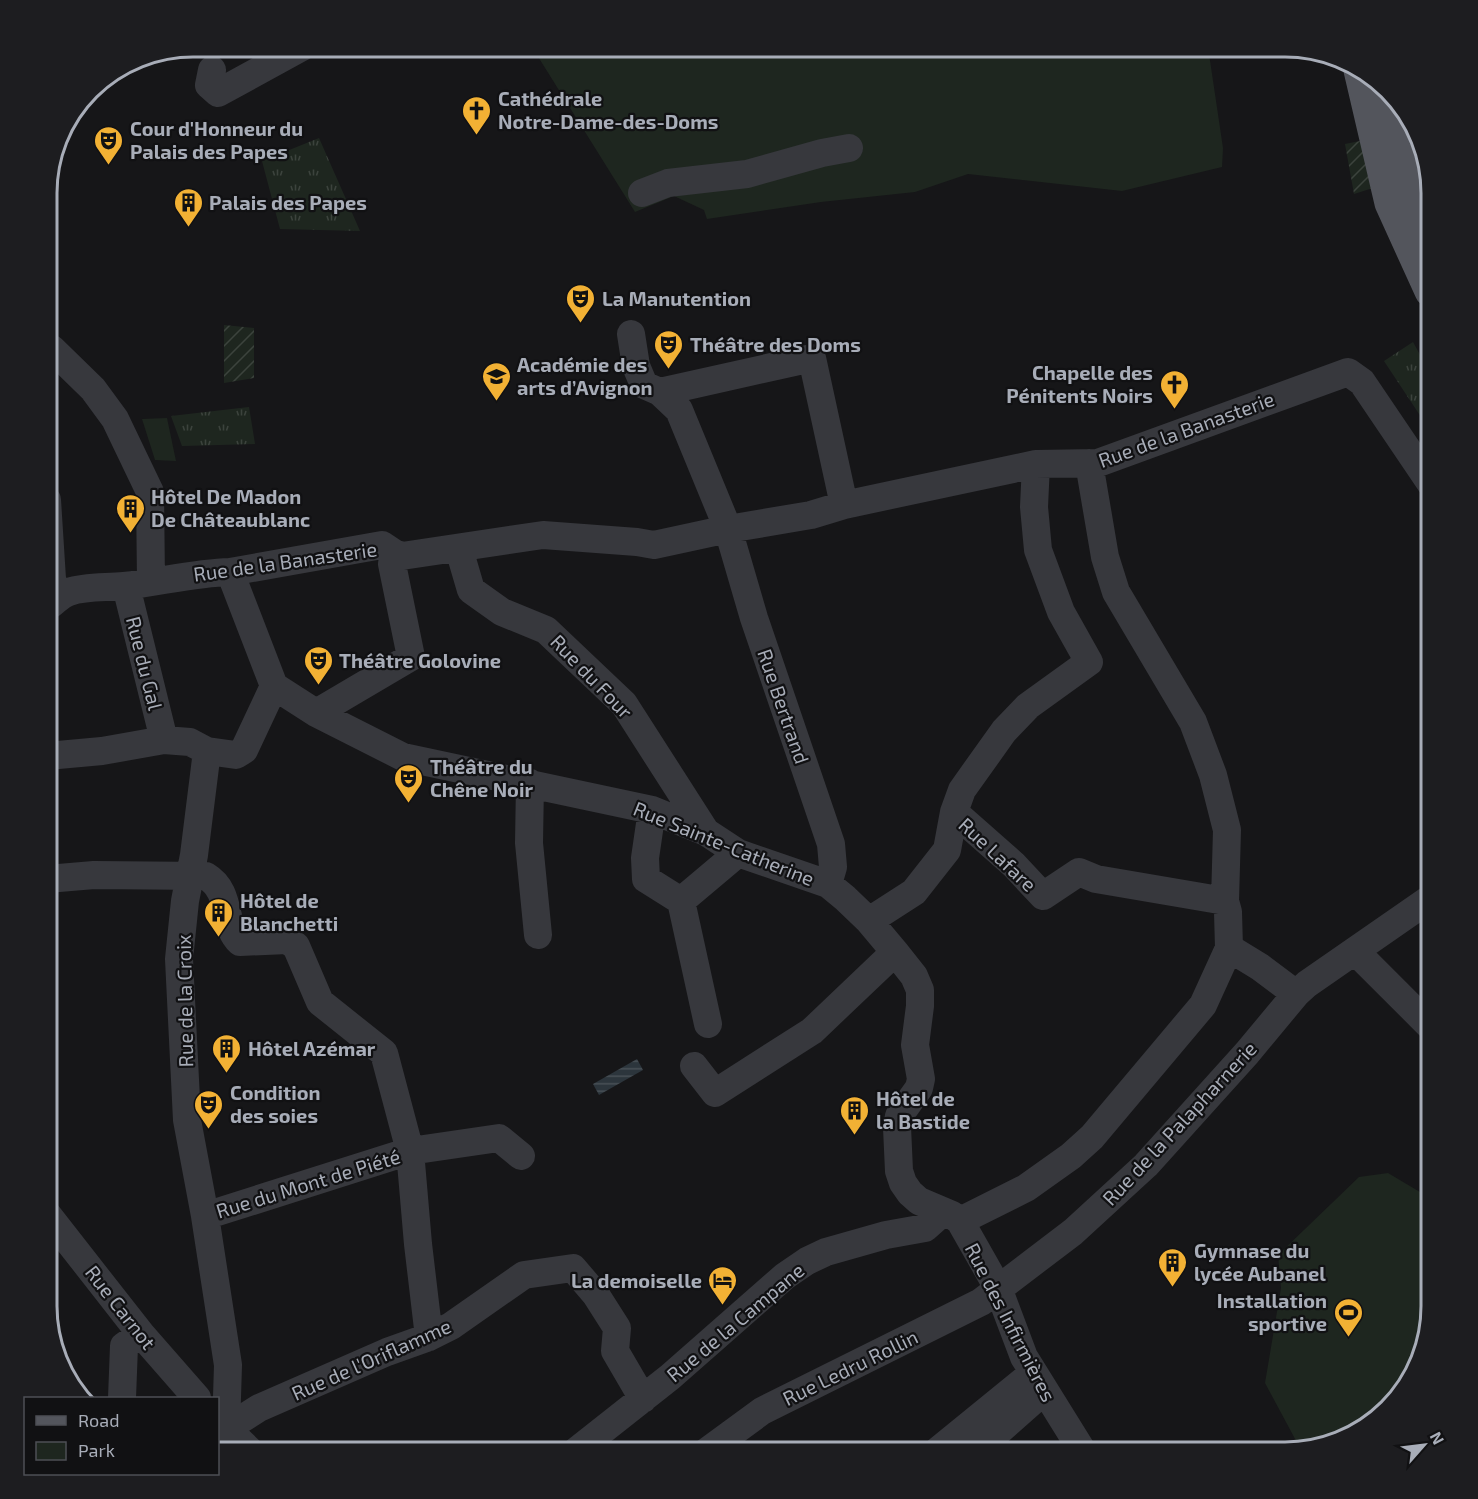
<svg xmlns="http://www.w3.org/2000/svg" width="1478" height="1499" font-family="'Exo 2',sans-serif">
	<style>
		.grass { fill: url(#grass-tufts) }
		.park { fill: #1e261f }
		.garden { fill: url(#garden-furrows) }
		.water { fill: url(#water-rules) }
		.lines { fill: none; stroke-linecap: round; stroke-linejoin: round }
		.minor { stroke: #37383d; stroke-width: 28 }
		.major { stroke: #53555c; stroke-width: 33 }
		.labels { text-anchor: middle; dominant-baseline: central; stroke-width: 4.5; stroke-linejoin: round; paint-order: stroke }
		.poi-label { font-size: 20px; font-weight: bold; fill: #a8adb8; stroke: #111113; text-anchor: start }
		.street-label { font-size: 20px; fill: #a8adb8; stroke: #111113 }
		.rim { fill: none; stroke: #a8adb8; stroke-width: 3 }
	</style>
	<defs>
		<pattern id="grass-tufts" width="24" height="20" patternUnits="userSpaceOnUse" patternTransform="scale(1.5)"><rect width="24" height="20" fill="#1e261f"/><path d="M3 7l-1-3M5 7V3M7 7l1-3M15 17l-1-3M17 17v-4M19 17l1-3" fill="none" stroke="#3c433d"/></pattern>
		<pattern id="garden-furrows" width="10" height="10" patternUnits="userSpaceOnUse" patternTransform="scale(1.5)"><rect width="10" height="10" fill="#1e261f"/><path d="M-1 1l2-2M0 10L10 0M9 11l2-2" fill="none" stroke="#3c433d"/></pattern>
		<pattern id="water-rules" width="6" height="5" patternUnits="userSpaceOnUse" patternTransform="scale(1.5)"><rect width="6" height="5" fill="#2c353c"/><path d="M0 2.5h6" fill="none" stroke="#485056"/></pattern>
	</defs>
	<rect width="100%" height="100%" fill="#161618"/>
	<path class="grass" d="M319,138L360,231L280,229L262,161Z
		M1413,342L1431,375V432L1384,361Z
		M249,407L255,444L182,446L171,416Z"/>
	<path class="park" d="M532,47H1208L1223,148L1222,167L1122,191L968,174L915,192L821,202L707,219L704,210L674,196L635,212Z
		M167,418L176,461L155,460L142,419Z
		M1388,1173L1425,1195L1431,1201V1306L1416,1370L1381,1416L1332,1445L1301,1450L1265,1383L1281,1288L1278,1255L1359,1177Z"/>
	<path class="garden" d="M1365,140L1379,186L1354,194L1345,144Z
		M224,325L254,328V378L224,383Z"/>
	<path class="water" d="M637,1059L643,1070L599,1095L593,1084Z"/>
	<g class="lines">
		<path class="minor" d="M212,70L209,85L218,93L302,47
			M642,193L668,183L747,174L822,153L849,148
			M631,334L636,366L644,385L660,392L679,410L728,529L754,618L831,844L833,867L828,884
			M47,346L52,349L93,389L115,419L150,492L151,581
			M660,392L812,358L844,505
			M47,500L52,579L58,597
			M459,549L471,590L502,612L546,630L624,704L706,832
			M230,572L274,686L316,713L403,757L652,810L706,832L738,853L828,884L845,898L869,921L895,952L914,976L920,990V1006L915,1045L921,1079L919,1088L899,1116L897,1127L899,1171L903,1183L910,1193L919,1201L952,1215L960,1221L998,1288L1024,1357L1083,1452
			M126,586L164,740
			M47,607C55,603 59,595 69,592C86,586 106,588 124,586C160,582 194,573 230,572L382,545L394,553L402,556L543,535L637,542L654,545L728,529L811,515L844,505L1036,464L1098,463L1348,372L1362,382L1431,484
			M316,713L411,657L392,564L394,553
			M207,751L194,855L185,901L179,959L187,1120L205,1216L228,1365L226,1429
			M47,756L102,751L164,740L190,742L207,751L236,755L244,750L274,686
			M530,783L529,843L538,935
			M652,810L645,858L646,879L681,901
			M954,812L1014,865L1043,896L1079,872L1096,879L1225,901
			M47,879L94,875L206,876C233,892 222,926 240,942L287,940L296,946L320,1002L384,1053L410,1151L499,1138L521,1156
			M869,921L914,892L947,850L954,812L962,790L1004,731L1028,706L1089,662L1061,612L1038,550L1034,507L1036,464
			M1229,948L1260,967L1296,994
			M1355,951L1431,1027
			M708,1024L681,901L738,853
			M694,1066L715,1093L812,1031L895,952
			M47,1214L141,1334L197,1398
			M205,1216L410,1151L418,1244L429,1337
			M960,1221L1026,1188L1071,1156L1092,1137L1203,1005L1229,948L1228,912L1225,901L1227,830L1213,775L1193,722L1116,592L1105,557L1089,463
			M122,1398L124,1346L141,1334
			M218,1420L251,1452
			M218,1434L259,1408L387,1352L429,1337L451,1326L524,1275L573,1268L596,1295L617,1328L615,1351L643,1399
			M575,1452L670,1377L785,1276L807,1261L826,1252L886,1235L925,1228L943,1212
			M706,1452L762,1411L981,1302L1073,1232L1146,1165L1247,1053L1296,994L1307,984L1431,898
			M936,1452L1033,1373
			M975,1452L1044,1391"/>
		<path class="major" d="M1360,70L1391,203L1431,291
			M1393,111L1407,168L1431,235"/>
	</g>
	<defs>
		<symbol id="church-pin" viewBox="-11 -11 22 30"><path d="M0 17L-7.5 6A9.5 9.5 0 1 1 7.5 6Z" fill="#f2b134" stroke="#111113"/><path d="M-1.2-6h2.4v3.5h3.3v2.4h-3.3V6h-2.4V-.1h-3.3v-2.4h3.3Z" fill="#111"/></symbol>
		<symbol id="theatre-pin" viewBox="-11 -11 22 30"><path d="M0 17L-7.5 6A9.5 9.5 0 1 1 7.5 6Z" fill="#f2b134" stroke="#111113"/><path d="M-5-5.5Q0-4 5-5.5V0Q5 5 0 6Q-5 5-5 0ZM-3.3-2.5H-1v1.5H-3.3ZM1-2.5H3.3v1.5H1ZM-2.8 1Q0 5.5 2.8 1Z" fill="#111"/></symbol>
		<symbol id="building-pin" viewBox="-11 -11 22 30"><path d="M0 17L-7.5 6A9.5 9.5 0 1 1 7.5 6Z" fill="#f2b134" stroke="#111113"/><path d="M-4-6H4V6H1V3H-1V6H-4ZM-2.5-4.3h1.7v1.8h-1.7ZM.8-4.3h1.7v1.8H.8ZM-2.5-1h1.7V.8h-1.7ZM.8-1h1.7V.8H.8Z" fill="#111"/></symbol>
		<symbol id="university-pin" viewBox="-11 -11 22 30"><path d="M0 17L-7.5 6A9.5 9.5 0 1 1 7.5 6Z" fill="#f2b134" stroke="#111113"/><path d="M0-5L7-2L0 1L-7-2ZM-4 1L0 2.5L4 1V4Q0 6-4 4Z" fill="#111"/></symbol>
		<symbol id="hotel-pin" viewBox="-11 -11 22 30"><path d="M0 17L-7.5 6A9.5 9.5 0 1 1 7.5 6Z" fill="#f2b134" stroke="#111113"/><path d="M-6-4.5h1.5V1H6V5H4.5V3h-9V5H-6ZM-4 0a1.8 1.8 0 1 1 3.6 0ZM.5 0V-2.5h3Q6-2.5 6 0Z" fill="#111"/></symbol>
		<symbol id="stadium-pin" viewBox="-11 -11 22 30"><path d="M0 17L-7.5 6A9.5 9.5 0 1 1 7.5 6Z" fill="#f2b134" stroke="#111113"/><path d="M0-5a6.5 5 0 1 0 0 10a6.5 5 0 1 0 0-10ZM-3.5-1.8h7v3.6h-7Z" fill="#111"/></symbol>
	</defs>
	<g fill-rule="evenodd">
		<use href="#church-pin" x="460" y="94" width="33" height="45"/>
		<use href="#theatre-pin" x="92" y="124" width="33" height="45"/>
		<use href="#building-pin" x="172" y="186" width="33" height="45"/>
		<use href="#theatre-pin" x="564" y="282" width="33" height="45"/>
		<use href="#theatre-pin" x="652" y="328" width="33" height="45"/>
		<use href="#university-pin" x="480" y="360" width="33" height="45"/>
		<use href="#church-pin" x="1158" y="368" width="33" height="45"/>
		<use href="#building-pin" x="114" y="492" width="33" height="45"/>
		<use href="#theatre-pin" x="302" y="644" width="33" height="45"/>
		<use href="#theatre-pin" x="392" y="762" width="33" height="45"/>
		<use href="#building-pin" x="202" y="896" width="33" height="45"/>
		<use href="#building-pin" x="210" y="1032" width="33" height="45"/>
		<use href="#theatre-pin" x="192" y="1088" width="33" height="45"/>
		<use href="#building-pin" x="838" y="1094" width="33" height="45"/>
		<use href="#building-pin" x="1156" y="1246" width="33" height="45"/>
		<use href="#hotel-pin" x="706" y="1264" width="33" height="45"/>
		<use href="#stadium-pin" x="1332" y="1296" width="33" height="45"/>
	</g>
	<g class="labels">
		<g class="poi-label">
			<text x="498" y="98">Cathédrale<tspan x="498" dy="23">Notre-Dame-des-Doms</tspan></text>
			<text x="130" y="128">Cour d'Honneur du<tspan x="130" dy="23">Palais des Papes</tspan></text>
			<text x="209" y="202">Palais des Papes</text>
			<text x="602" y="298">La Manutention</text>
			<text x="690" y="344">Théâtre des Doms</text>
			<text x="517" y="364">Académie des<tspan x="517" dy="23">arts d’Avignon</tspan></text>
			<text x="1153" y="372" text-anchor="end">Chapelle des<tspan x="1153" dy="23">Pénitents Noirs</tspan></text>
			<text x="151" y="496">Hôtel De Madon<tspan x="151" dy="23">De Châteaublanc</tspan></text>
			<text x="339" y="660">Théâtre Golovine</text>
			<text x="430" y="766">Théâtre du<tspan x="430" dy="23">Chêne Noir</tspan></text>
			<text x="240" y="900">Hôtel de<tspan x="240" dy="23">Blanchetti</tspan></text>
			<text x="248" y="1048">Hôtel Azémar</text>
			<text x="230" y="1092">Condition<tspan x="230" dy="23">des soies</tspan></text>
			<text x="876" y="1098">Hôtel de<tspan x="876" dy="23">la Bastide</tspan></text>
			<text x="1194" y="1250">Gymnase du<tspan x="1194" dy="23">lycée Aubanel</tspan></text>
			<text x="702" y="1280" text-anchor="end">La demoiselle</text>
			<text x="1327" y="1300" text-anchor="end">Installation<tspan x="1327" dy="23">sportive</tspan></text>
		</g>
		<g class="street-label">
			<text transform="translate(1186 429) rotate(-20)">Rue de la Banasterie</text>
			<text transform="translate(285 561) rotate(-8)">Rue de la Banasterie</text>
			<text transform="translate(145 663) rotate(76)">Rue du Gal</text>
			<text transform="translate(592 676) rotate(46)">Rue du Four</text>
			<text transform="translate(784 706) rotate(71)">Rue Bertrand</text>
			<text transform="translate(724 843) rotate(22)">Rue Sainte-Catherine</text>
			<text transform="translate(998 854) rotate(43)">Rue Lafare</text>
			<text transform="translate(184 1001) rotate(-91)">Rue de la Croix</text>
			<text transform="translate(1179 1123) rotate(-47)">Rue de la Palapharnerie</text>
			<text transform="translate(308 1183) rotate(-17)">Rue du Mont de Piété</text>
			<text transform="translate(121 1307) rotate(52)">Rue Carnot</text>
			<text transform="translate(735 1322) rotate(-40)">Rue de la Campane</text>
			<text transform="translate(1011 1322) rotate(63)">Rue des Infirmières</text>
			<text transform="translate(371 1359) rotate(-24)">Rue de l'Oriflamme</text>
			<text transform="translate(850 1367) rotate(-26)">Rue Ledru Rollin</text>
		</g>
	</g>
	<path d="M0 0H1478V1499H0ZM193 57H1285A136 136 0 0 1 1421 193V1306A136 136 0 0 1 1285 1442H193A136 136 0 0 1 57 1306V193A136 136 0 0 1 193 57Z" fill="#1d1d20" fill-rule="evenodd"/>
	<path class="rim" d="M193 57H1285A136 136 0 0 1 1421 193V1306A136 136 0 0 1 1285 1442H193A136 136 0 0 1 57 1306V193A136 136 0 0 1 193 57Z"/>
	<rect x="24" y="1397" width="195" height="78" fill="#111113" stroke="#4d4f55" stroke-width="1.5"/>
	<rect x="36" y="1416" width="30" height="9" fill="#53555c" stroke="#4d4f55" stroke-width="1.5"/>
	<text x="78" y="1427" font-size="18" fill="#a8adb8">Road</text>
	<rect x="36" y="1442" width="30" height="18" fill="#1e261f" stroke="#4d4f55" stroke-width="1.5"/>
	<text x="78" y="1457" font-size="18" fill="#a8adb8">Park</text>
	<g transform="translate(1424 1445) rotate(62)" stroke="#111113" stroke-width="4.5" paint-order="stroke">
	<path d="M0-4.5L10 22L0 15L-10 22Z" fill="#a8adb8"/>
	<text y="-9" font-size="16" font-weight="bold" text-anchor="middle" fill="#a8adb8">N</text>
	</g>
</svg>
